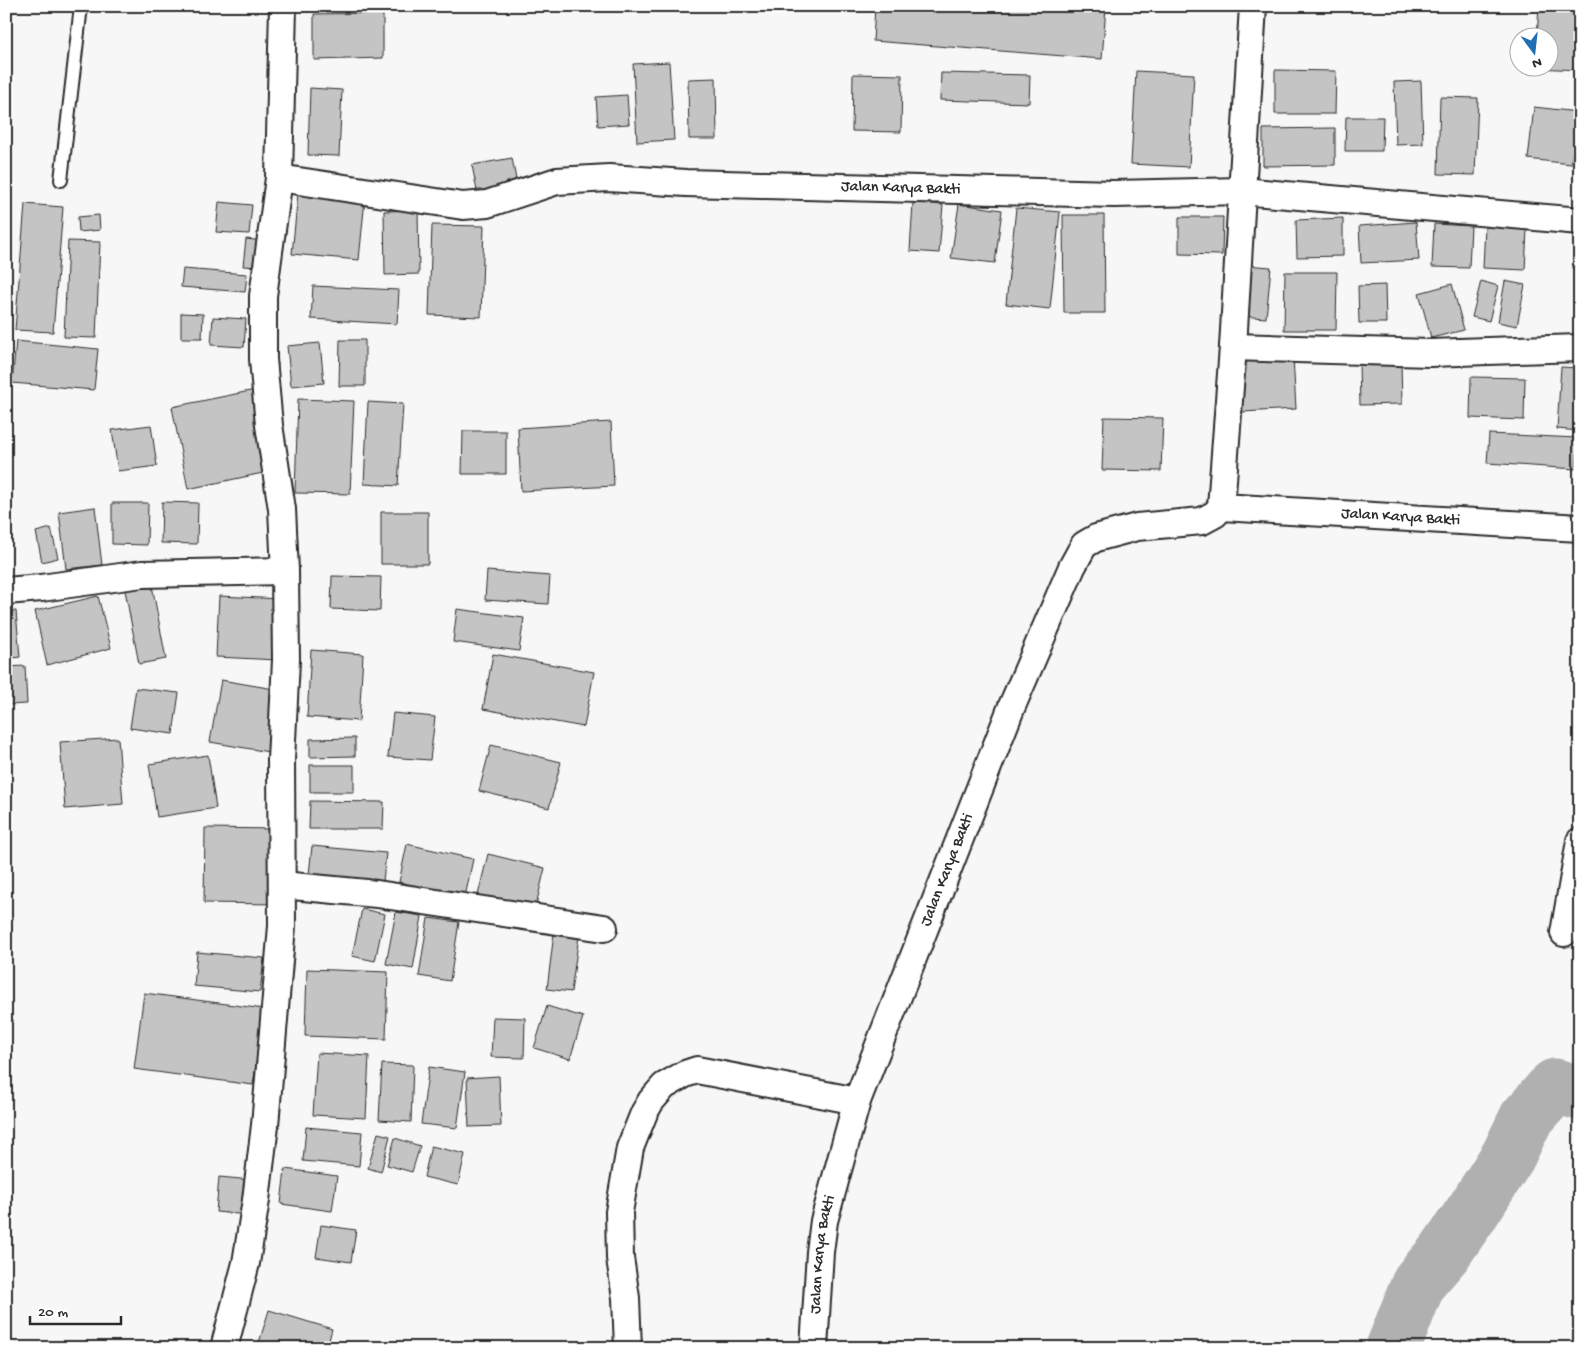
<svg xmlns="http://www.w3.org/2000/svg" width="1586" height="1354" font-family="'Gochi Hand',sans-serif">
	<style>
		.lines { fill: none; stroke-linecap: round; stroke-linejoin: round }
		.river { stroke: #b0b0b0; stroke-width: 55 }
		.building { fill: #c4c4c4; stroke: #2b2b2b }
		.service-casing { stroke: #2b2b2b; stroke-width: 16 }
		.minor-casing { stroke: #2b2b2b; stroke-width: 30 }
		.service { stroke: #fff; stroke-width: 12 }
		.minor { stroke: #fff; stroke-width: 26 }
		.labels { text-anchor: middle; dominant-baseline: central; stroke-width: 4.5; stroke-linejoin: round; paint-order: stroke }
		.street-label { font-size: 16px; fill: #2b2b2b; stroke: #fff }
	</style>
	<rect width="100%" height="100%" fill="#f7f7f7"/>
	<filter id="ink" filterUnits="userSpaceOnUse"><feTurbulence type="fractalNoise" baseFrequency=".02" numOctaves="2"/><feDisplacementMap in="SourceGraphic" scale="10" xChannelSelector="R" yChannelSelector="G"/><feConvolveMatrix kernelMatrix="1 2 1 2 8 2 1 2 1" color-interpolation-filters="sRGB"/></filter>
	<g filter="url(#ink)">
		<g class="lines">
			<path class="river" d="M1393,1348L1419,1282L1444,1253L1471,1214L1508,1156L1526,1119L1555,1086L1580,1093"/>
		</g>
		<path class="building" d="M875,6L1106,7L1102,59L873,41Z
			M1539,6H1580V70L1536,68H1548V38H1537Z
			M383,13V58L314,60V14Z
			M669,62L674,140L637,142L633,64Z
			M1275,70L1336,71L1335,114H1275Z
			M1136,71L1194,74L1189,167L1131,164Z
			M941,73L1030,75L1029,103L940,100Z
			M853,74L902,75L901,132L852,131Z
			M716,78L717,139H689L688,79Z
			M1421,81L1423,144L1396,145L1394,82Z
			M310,88L342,90L339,156L308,155Z
			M627,95L629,124L598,126L596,97Z
			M1440,97L1478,98L1475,175L1438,174Z
			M1534,107L1578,112L1571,164L1528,159Z
			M1346,117H1383L1382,151H1345Z
			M1335,128V165L1263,166V129Z
			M512,158L517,185L477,191L472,165Z
			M298,193L365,199L359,260L292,254Z
			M219,202L252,205L249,234L216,232Z
			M913,202L943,205L939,253L910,251Z
			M25,204L63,207L53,332L15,330Z
			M959,204L1002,210L995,263L951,258Z
			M1016,208L1060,212L1050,309L1006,304Z
			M418,210L419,274L385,275L384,211Z
			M99,215L100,230L79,232L78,217Z
			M1063,215H1104L1105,313H1064Z
			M1179,217H1223L1222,255L1179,254Z
			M1343,218V256L1297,257L1296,220Z
			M1416,222L1419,260L1361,263L1359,226Z
			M1434,224L1471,226L1469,268L1432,267Z
			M432,225L484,226L481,317L429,315Z
			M1485,227L1527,229L1525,270L1483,268Z
			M246,239L264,241L262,267L243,266Z
			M68,241L100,242L96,338L64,337Z
			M1245,265L1271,267L1266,318L1240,316Z
			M183,269L247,274L245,292L181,287Z
			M1285,272H1337L1336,330H1284Z
			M1481,281L1498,286L1489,321L1472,317Z
			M1505,281L1525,285L1517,326L1498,322Z
			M1452,284L1464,330L1431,338L1419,293Z
			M1385,285L1386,323H1359L1358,286Z
			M313,286L399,290L397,324L311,319Z
			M181,313L203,314L202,338H181Z
			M213,317L246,319L244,347L211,345Z
			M340,340H365V386H339Z
			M16,341L98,349L94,390L12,383Z
			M320,343L324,383L291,386L287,346Z
			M1293,356L1296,409L1242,412L1238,359Z
			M1401,362L1402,404L1360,405L1359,363Z
			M1561,367L1580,368V431L1557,429Z
			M1471,377L1525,378L1524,420L1470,418Z
			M255,390L272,471L188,489L172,407Z
			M298,399L354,401L350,494L295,493Z
			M368,402L403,404L398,486L364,484Z
			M1104,417L1163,418L1161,471L1102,470Z
			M611,422L614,486L521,491L518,428Z
			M151,425L157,466L118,471L112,430Z
			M463,431H506V474H462Z
			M1489,434L1578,438L1576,469L1487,463Z
			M162,502L198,503L197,544L161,543Z
			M112,503H148L147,545L112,544Z
			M95,507L102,565L66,569L59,512Z
			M381,512H428V564H381Z
			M51,528L58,558L42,562L36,532Z
			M487,571L550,576L548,604L485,600Z
			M332,576L381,577L380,611L331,609Z
			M151,580L166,659L139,664L124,585Z
			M98,596L111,648L47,665L35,611Z
			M219,596L281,599L278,660L216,657Z
			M457,609L524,618L519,651L453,642Z
			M6,611H16L20,657L6,659Z
			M311,650L363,654L359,721L307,717Z
			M493,654L594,672L584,727L483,709Z
			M25,666L27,704L6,705V667Z
			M221,680L280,690L269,752L210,742Z
			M136,688L179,693L173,734L130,728Z
			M393,713L435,717L430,760L388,757Z
			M118,738L123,804L65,809L60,742Z
			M355,738V756L310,757V739Z
			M491,745L561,762L549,808L479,791Z
			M208,755L216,808L157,817L149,764Z
			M310,765H354V792H310Z
			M310,801L384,802L383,829H309Z
			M205,828L277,829L276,904L204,903Z
			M407,844L473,859L465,897L399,882Z
			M312,846L386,853L383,882L309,875Z
			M488,854L545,868L535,909L478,895Z
			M362,909L385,914L375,961L352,956Z
			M396,912L422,916L413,969L386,964Z
			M428,918L459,922L450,981L419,976Z
			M554,933L579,936L571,992L547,989Z
			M197,952L264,958L260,992L194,986Z
			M307,969L388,972L386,1039L305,1036Z
			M144,993L264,1009L253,1085L134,1069Z
			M547,1006L583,1017L570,1059L534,1048Z
			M493,1017L525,1018L524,1058L491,1057Z
			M317,1053L369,1056L366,1118L313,1115Z
			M382,1064L413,1065L411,1122L379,1120Z
			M429,1067L465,1072L457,1128L421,1124Z
			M499,1076L501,1126L469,1127L467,1078Z
			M306,1127L362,1132L359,1166L303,1161Z
			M378,1133L390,1136L381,1172L368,1168Z
			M395,1138L420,1146L412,1172L387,1165Z
			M431,1146L465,1154L458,1185L424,1177Z
			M285,1169L337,1176L332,1211L281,1204Z
			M219,1177L252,1180L249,1215L216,1212Z
			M321,1225L356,1230L351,1262L316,1257Z
			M269,1310L332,1329L327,1348H264L258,1346Z"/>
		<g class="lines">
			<defs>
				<path id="service" d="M61,180L81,6"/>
				<g id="minor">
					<path id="s1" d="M279,178L463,206L487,204L557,181L609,178L686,183L1114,194L1242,191L1580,221"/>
					<path d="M1233,347L1430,353L1580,348"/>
					<path id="s2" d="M1221,507L1580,528"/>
					<path d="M6,591L41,588L142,574L285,571"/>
					<path d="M282,885L377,894L604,928"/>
					<path d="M1564,933L1580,841"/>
					<path d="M224,1348L246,1263L256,1200L265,1125L282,926L281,760L286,660L285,571L282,509L269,425L263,359V296L279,178L283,6"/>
					<path d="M628,1348L626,1298L620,1258L619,1212L630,1148L644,1113L651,1101L664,1086L685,1074L697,1070L857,1101"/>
					<path id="s3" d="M814,1348L820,1252L824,1221L857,1101L1012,706L1072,567L1084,545L1096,538L1137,527L1202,521L1215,514L1221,507L1233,347L1253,6"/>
				</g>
			</defs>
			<use href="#service" class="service-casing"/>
			<use href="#minor" class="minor-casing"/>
			<use href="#service" class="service"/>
			<use href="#minor" class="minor"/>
		</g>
	</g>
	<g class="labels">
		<g class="street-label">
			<text stroke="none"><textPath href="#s1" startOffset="628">Jalan Karya Bakti</textPath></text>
			<text stroke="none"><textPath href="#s2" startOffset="180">Jalan Karya Bakti</textPath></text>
			<text stroke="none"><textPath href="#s3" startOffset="500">Jalan Karya Bakti</textPath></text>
			<text stroke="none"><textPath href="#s3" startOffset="94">Jalan Karya Bakti</textPath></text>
		</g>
	</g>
	<rect width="1586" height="1354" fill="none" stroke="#fff" stroke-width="25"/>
	<rect x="12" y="12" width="1561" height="1329" fill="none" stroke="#2b2b2b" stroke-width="2" filter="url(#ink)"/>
	<g transform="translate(1534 52) rotate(165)"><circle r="24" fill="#ffffff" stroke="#aaaaaa"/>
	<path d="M0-4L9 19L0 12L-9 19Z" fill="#1f6fb2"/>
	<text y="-8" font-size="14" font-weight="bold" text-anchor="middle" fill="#2b2b2b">N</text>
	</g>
	<path d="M30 1316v8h91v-8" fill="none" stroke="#2b2b2b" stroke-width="2.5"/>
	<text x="38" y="1316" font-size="15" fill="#2b2b2b" stroke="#ffffff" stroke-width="4" paint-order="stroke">20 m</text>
</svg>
